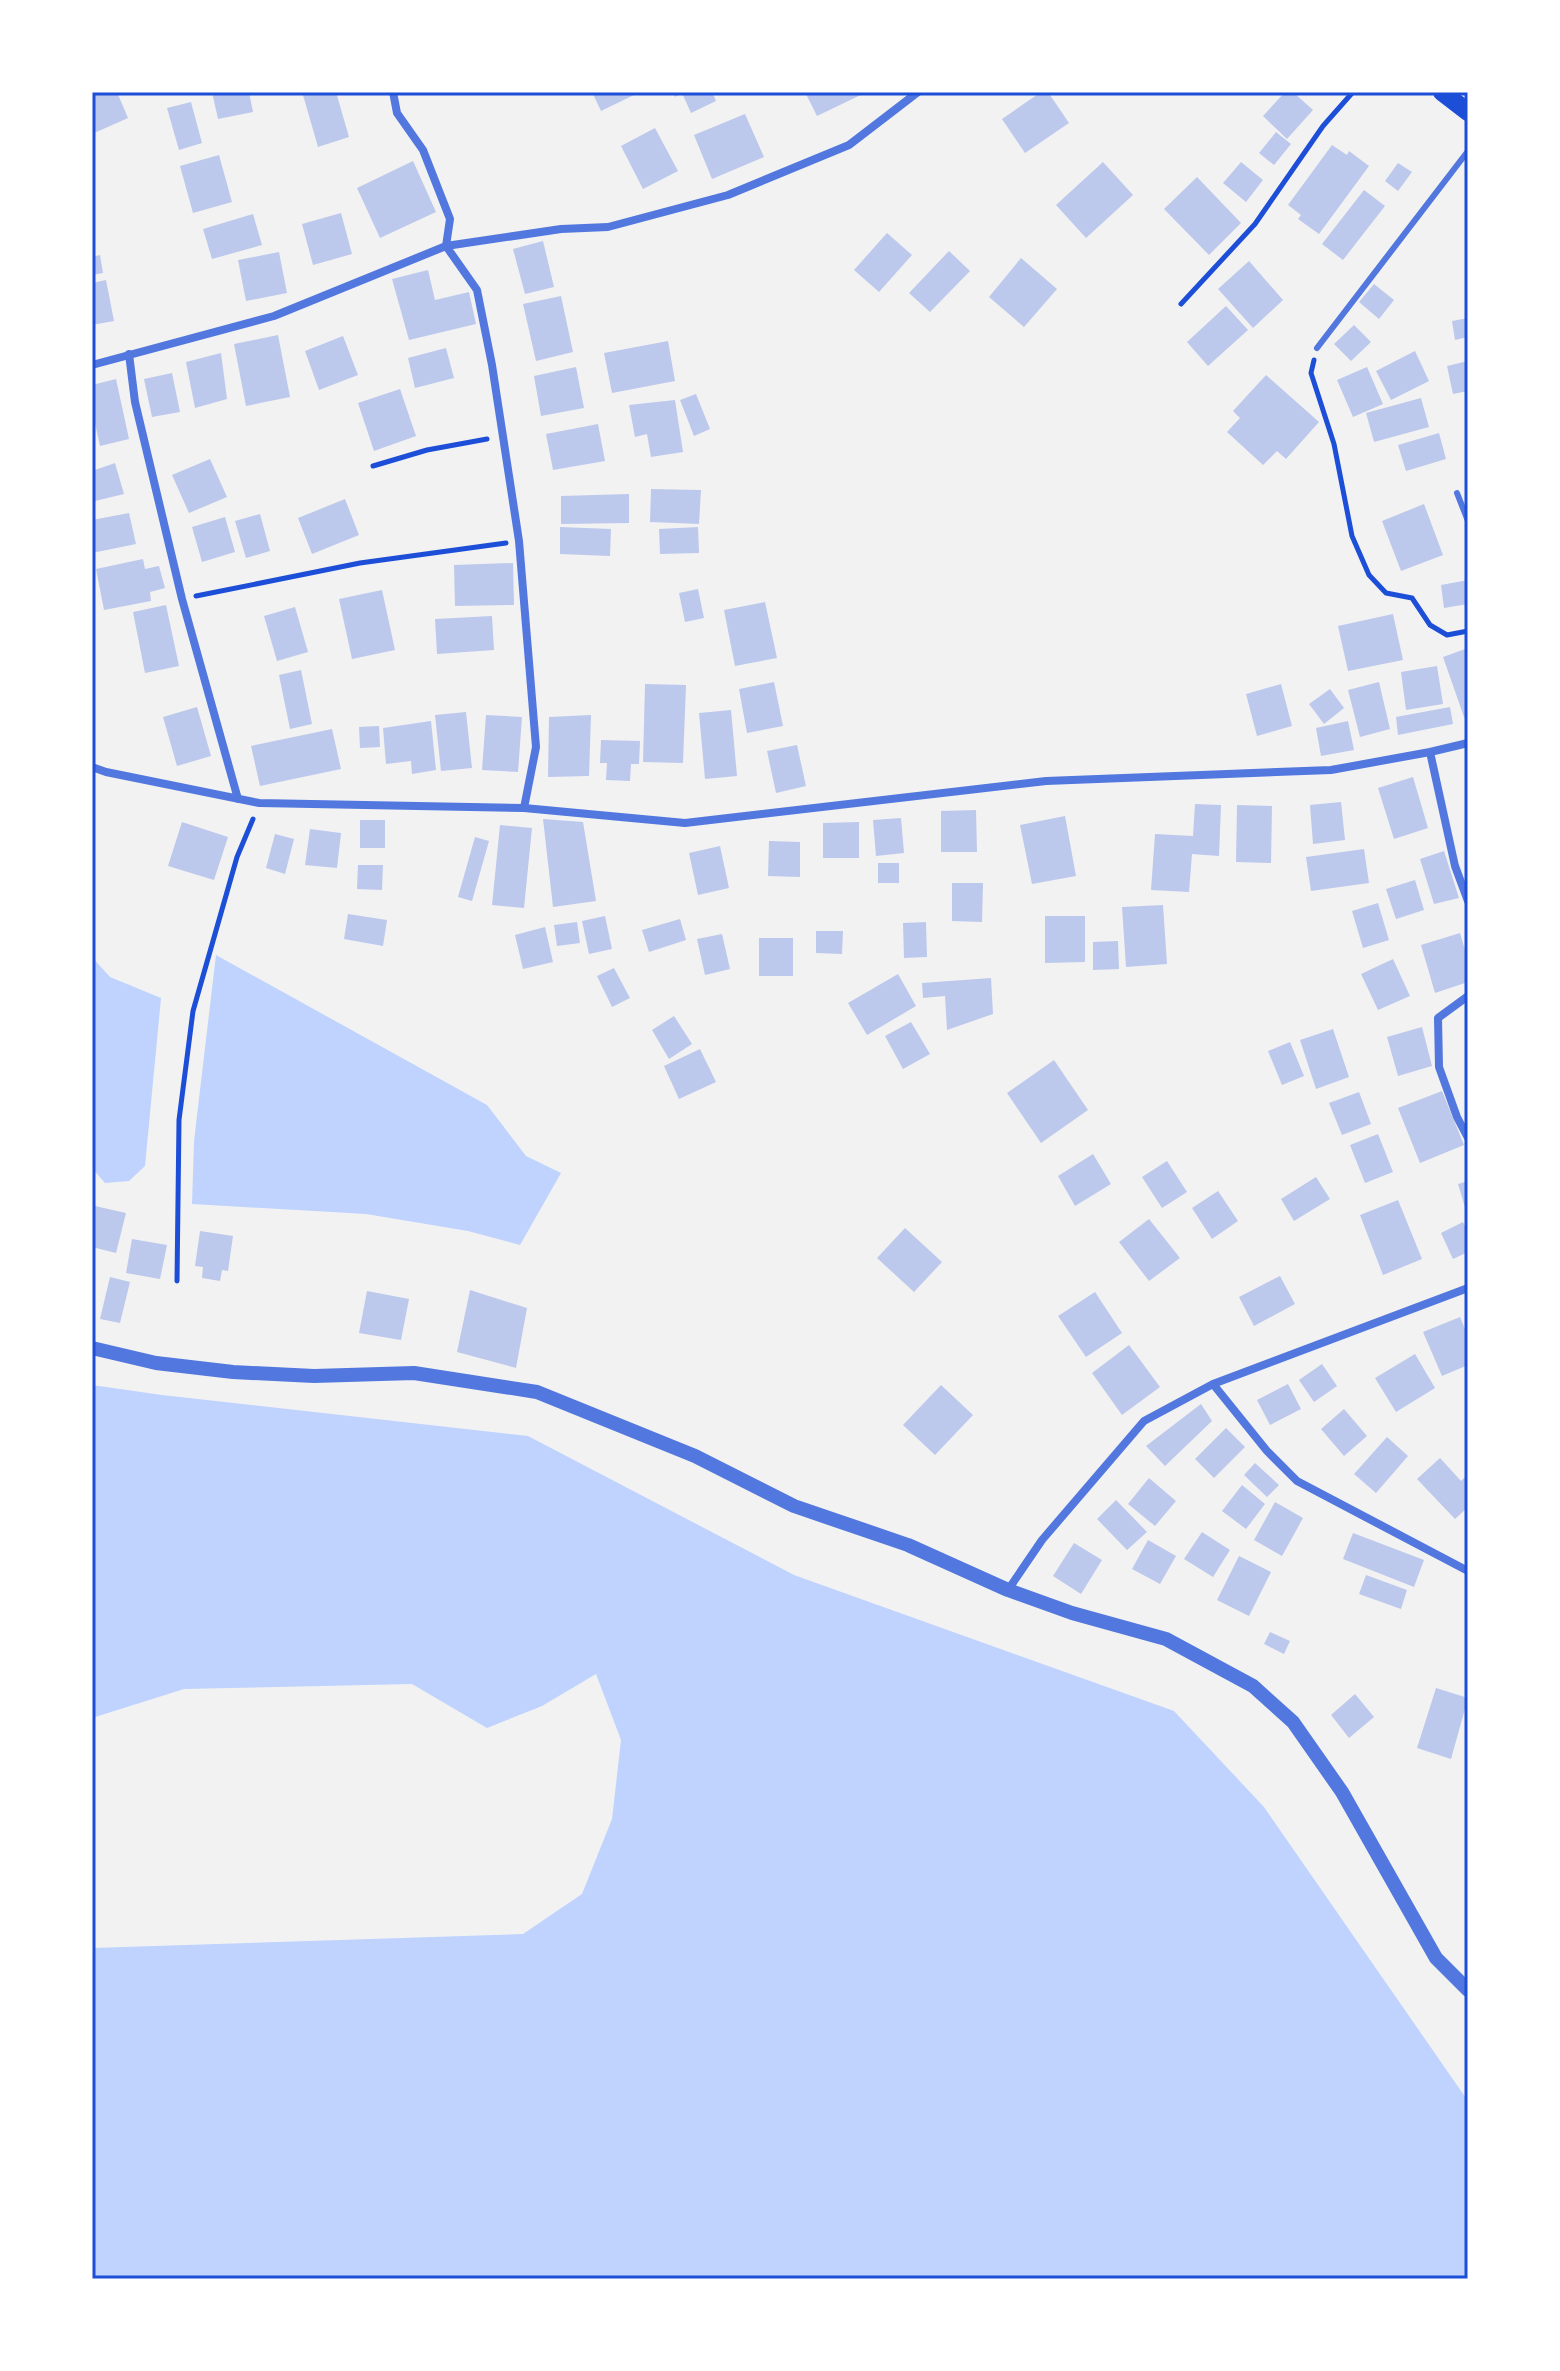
<svg xmlns="http://www.w3.org/2000/svg" width="1560" height="2371" font-family="'DejaVu Sans',sans-serif">
	<style>
		.water { fill: #bfd3fe }
		.building { fill: #bdc9ec }
		.lines { fill: none; stroke-linecap: round; stroke-linejoin: round }
		.path { stroke: #1d4ed8; stroke-width: 5 }
		.service { stroke: #5277de; stroke-width: 6 }
		.minor { stroke: #5277de; stroke-width: 8 }
		.tertiary { stroke: #5277de; stroke-width: 14 }
		.primary { stroke: #1d4ed8; stroke-width: 18 }
		.neatline { fill: none; stroke: #1d4ed8; stroke-width: 3 }
	</style>
	<rect width="100%" height="100%" fill="#f2f2f2"/>
	<path class="water" d="M216,955L487,1105L526,1156L561,1173L520,1245L468,1231L366,1214L192,1204L194,1141Z
		M92,957L110,977L161,998L145,1166L129,1181L105,1183L92,1168Z
		M92,1385L162,1395L528,1436L794,1575L1174,1711L1264,1807L1468,2101V2279H92V1948L523,1934L582,1894L612,1819L621,1740L596,1674L542,1706L487,1728L412,1684L184,1689L92,1718Z"/>
	<path class="building" d="M92,92H117L128,118L92,134Z
		M212,92H249L253,112L218,119Z
		M315,92H336L349,137L318,147L303,95Z
		M592,92H633L634,95L601,111Z
		M673,92H712L716,101L691,113L682,93L675,97Z
		M805,92H867L817,116Z
		M1041,92H1048L1069,123L1025,153L1002,119Z
		M1285,92H1293L1313,110L1287,139L1263,116Z
		M191,102L202,143L179,150L167,108Z
		M745,114L764,157L712,179L694,135Z
		M655,128L678,171L643,189L621,146Z
		M1276,132L1291,144L1274,165L1259,153Z
		M1332,145L1347,155L1349,151L1369,166L1319,234L1298,219L1301,215L1288,205Z
		M219,155L232,202L193,213L180,166Z
		M413,161L436,212L380,238L357,188Z
		M1103,162L1133,195L1086,238L1056,205Z
		M1241,162L1263,180L1246,202L1223,183Z
		M1398,163L1412,172L1398,191L1385,181Z
		M1197,177L1241,223L1209,255L1164,209Z
		M1364,190L1385,206L1343,260L1322,244Z
		M341,213L352,254L313,265L302,224Z
		M253,214L262,245L212,259L203,229Z
		M887,233L912,255L879,292L854,270Z
		M543,241L554,287L525,294L513,249Z
		M949,251L970,271L930,312L909,293Z
		M279,252L287,293L246,301L238,260Z
		M100,255L103,273L92,275V257Z
		M1021,258L1057,289L1024,327L989,297Z
		M1249,261L1283,300L1253,328L1218,289Z
		M428,270L435,300L469,292L476,324L409,340L392,279Z
		M106,280L114,321L92,325V283Z
		M1374,284L1394,300L1379,319L1359,302Z
		M561,296L573,352L536,361L523,304Z
		M1226,306L1248,330L1208,366L1187,342Z
		M1468,318V337L1455,340L1452,321Z
		M1354,325L1371,342L1351,361L1334,344Z
		M278,335L290,397L246,406L234,344Z
		M343,336L358,375L319,390L305,351Z
		M668,341L675,381L612,393L604,353Z
		M446,348L454,378L415,388L408,358Z
		M1415,351L1429,381L1391,400L1376,371Z
		M221,353L227,399L195,408L186,362Z
		M1468,361V391L1453,394L1447,366Z
		M576,367L584,408L541,416L534,376Z
		M1367,367L1383,404L1353,417L1337,380Z
		M172,373L180,412L152,417L144,379Z
		M1266,375L1319,422L1286,459L1277,451L1263,465L1227,432L1240,418L1233,411Z
		M116,379L129,439L100,446L92,409V385Z
		M400,389L416,436L374,451L358,403Z
		M696,394L710,429L694,436L680,400Z
		M1421,398L1429,427L1374,442L1366,413Z
		M675,400L683,452L651,457L647,434L635,437L629,405Z
		M598,424L605,461L553,470L546,434Z
		M1439,433L1446,459L1406,471L1398,445Z
		M210,459L227,497L189,513L172,475Z
		M115,463L124,494L95,501L92,471Z
		M651,489L701,490L699,524L650,522Z
		M629,494V523L561,524V496Z
		M345,499L359,535L312,554L298,518Z
		M1424,504L1443,555L1401,571L1382,521Z
		M129,513L136,544L92,553V520Z
		M260,514L270,551L246,558L235,521Z
		M225,517L235,552L202,562L192,527Z
		M560,527L611,529L610,556L560,554Z
		M698,527L699,553L660,554L659,529Z
		M143,559L145,569L159,566L165,588L150,592L151,601L104,610L96,569Z
		M513,563L514,605L455,606L454,565Z
		M1468,580V604L1444,608L1441,585Z
		M698,589L704,618L685,622L679,593Z
		M382,590L395,650L352,659L339,599Z
		M765,602L777,658L735,666L724,610Z
		M166,605L179,666L145,673L133,612Z
		M295,607L308,652L277,661L264,616Z
		M1393,614L1403,660L1348,671L1338,626Z
		M492,616L494,650L437,654L435,619Z
		M1468,648V715L1464,717L1443,657Z
		M1437,666L1443,704L1406,710L1401,672Z
		M301,670L312,724L290,729L279,675Z
		M774,682L783,726L747,733L739,689Z
		M1379,682L1390,729L1360,737L1348,690Z
		M645,684L686,685L683,763L643,762Z
		M1281,684L1292,726L1257,736L1246,694Z
		M1330,689L1344,708L1324,724L1309,704Z
		M197,707L211,756L177,766L163,717Z
		M1450,707L1453,724L1398,735L1396,717Z
		M731,710L737,776L705,779L699,713Z
		M466,712L472,768L441,771L435,715Z
		M486,715L522,717L518,772L482,770Z
		M591,715L589,776L548,777L549,717Z
		M431,721L436,770L412,774L411,761L386,764L383,728Z
		M1348,721L1354,750L1321,756L1316,728Z
		M379,726L380,747L360,748L359,727Z
		M332,729L341,769L260,786L251,746Z
		M601,740L640,741L639,764H631L630,781L606,780L607,763H600Z
		M797,745L806,786L776,793L767,751Z
		M1413,777L1428,828L1394,839L1378,788Z
		M1341,802L1345,840L1313,844L1310,805Z
		M1195,804L1221,805L1219,856L1192,854L1189,892L1151,890L1155,834L1193,836Z
		M1237,805L1272,806L1271,863L1236,862Z
		M976,810L977,852H941V811Z
		M1065,816L1076,876L1032,884L1020,825Z
		M901,818L904,853L876,856L873,820Z
		M543,819L583,822L596,901L553,907Z
		M360,820H385V848H360Z
		M182,822L228,837L214,880L168,866Z
		M859,822V858H823V823Z
		M500,825L532,828L524,908L492,905Z
		M310,829L341,833L337,868L305,865Z
		M275,834L294,839L285,874L266,868Z
		M475,837L489,841L472,901L458,897Z
		M769,841L800,842V877L768,876Z
		M720,846L729,888L698,895L689,853Z
		M1364,849L1369,883L1311,891L1306,857Z
		M1444,851L1459,898L1434,904L1420,859Z
		M878,863H899V883H878Z
		M358,865H383L382,890L357,889Z
		M1415,880L1424,910L1396,919L1386,889Z
		M952,883H983L982,922L952,921Z
		M1378,903L1389,940L1363,948L1352,911Z
		M1163,905L1167,964L1126,967L1122,907Z
		M348,914L387,920L383,946L344,939Z
		M605,916L612,949L589,954L582,921Z
		M1045,916H1085V962L1045,963Z
		M680,919L686,940L649,952L642,930Z
		M577,922L580,943L557,946L554,925Z
		M926,922L927,957L904,958L903,923Z
		M545,927L553,962L523,969L515,935Z
		M816,931H843L842,954L816,953Z
		M1460,933L1468,961V982L1435,993L1421,945Z
		M722,934L730,969L705,975L697,939Z
		M759,938H793V976H759Z
		M1118,941L1119,969L1093,970V942Z
		M1393,959L1410,996L1378,1010L1361,974Z
		M614,968L630,998L612,1007L597,976Z
		M898,974L916,1006L867,1035L848,1003Z
		M991,978L993,1014L947,1030L945,996L923,998L922,983Z
		M674,1016L692,1044L669,1059L652,1030Z
		M911,1022L930,1054L903,1069L885,1036Z
		M1422,1027L1432,1066L1398,1076L1387,1037Z
		M1333,1029L1349,1077L1316,1089L1300,1040Z
		M1290,1042L1304,1076L1282,1085L1268,1051Z
		M700,1049L716,1082L679,1099L664,1066Z
		M1054,1060L1088,1110L1041,1143L1007,1093Z
		M1442,1091L1464,1145L1420,1163L1398,1108Z
		M1359,1092L1371,1124L1342,1135L1329,1103Z
		M1378,1134L1393,1172L1365,1183L1350,1145Z
		M1093,1154L1111,1184L1075,1206L1058,1176Z
		M1167,1161L1187,1192L1162,1208L1142,1177Z
		M1316,1177L1330,1199L1294,1221L1281,1199Z
		M1468,1181V1214H1467L1458,1184Z
		M1218,1191L1238,1221L1212,1239L1192,1208Z
		M1398,1200L1422,1259L1383,1275L1360,1215Z
		M95,1206L126,1213L116,1253L92,1247V1217Z
		M1149,1219L1180,1258L1149,1281L1119,1242Z
		M1463,1222L1468,1233V1252L1453,1259L1441,1233Z
		M905,1228L942,1262L914,1292L877,1258Z
		M200,1231L233,1236L228,1271L222,1270L220,1281L202,1278L203,1267L195,1266Z
		M132,1239L167,1245L160,1279L126,1273Z
		M1280,1276L1295,1304L1254,1326L1239,1297Z
		M110,1277L130,1282L120,1323L100,1319Z
		M470,1290L527,1308L516,1368L457,1352Z
		M367,1291L409,1299L401,1340L359,1333Z
		M1095,1292L1122,1333L1086,1357L1058,1316Z
		M1460,1317L1468,1336V1365L1442,1376L1423,1332Z
		M1129,1345L1160,1387L1122,1415L1092,1373Z
		M1415,1354L1435,1388L1396,1412L1375,1378Z
		M1322,1364L1337,1386L1314,1402L1299,1380Z
		M1288,1384L1301,1409L1270,1425L1257,1400Z
		M941,1385L973,1415L935,1455L903,1425Z
		M1201,1404L1212,1421L1165,1466L1146,1446Z
		M1344,1409L1367,1436L1344,1456L1321,1429Z
		M1226,1428L1245,1447L1214,1478L1195,1459Z
		M1387,1437L1408,1456L1376,1493L1354,1474Z
		M1440,1458L1461,1481L1468,1474V1507L1455,1519L1417,1479Z
		M1255,1463L1279,1485L1267,1497L1244,1475Z
		M1149,1478L1176,1501L1155,1526L1128,1504Z
		M1242,1485L1265,1504L1246,1529L1222,1511Z
		M1116,1500L1147,1532L1127,1550L1097,1519Z
		M1275,1502L1303,1518L1282,1556L1254,1540Z
		M1202,1532L1230,1550L1213,1577L1184,1559Z
		M1353,1533L1424,1560L1414,1587L1343,1559Z
		M1148,1540L1176,1556L1160,1584L1132,1569Z
		M1074,1543L1102,1560L1081,1594L1053,1576Z
		M1239,1556L1271,1572L1249,1616L1217,1600Z
		M1366,1575L1407,1590L1401,1609L1359,1594Z
		M1270,1632L1290,1641L1284,1654L1264,1644Z
		M1436,1688L1468,1698L1451,1759L1417,1748Z
		M1355,1694L1374,1717L1349,1738L1331,1715Z"/>
	<g class="lines">
		<path class="path" d="M1181,304L1255,224L1323,126L1353,92
			M1314,360L1311,373L1334,444L1352,536L1369,575L1386,593L1412,598L1430,625L1447,635L1468,631
			M373,466L427,450L487,439
			M196,596L360,563L506,543
			M177,1281L179,1120L193,1011L237,857L253,819"/>
		<path class="service" d="M1317,348L1468,151
			M1457,493L1468,521"/>
		<path class="minor" d="M393,92L397,113L423,150L450,219L446,246L477,290L492,365L519,541L536,747L524,808L685,823L1046,781L1331,770L1430,752L1468,743
			M129,354L135,402L182,599L238,799
			M92,365L274,316L446,246L561,229L608,227L728,195L849,145L918,92
			M1430,752L1455,866L1468,901
			M92,767L106,772L259,803L524,808
			M1468,996L1438,1018L1439,1067L1457,1117L1468,1138
			M1213,1384L1267,1451L1297,1481L1468,1571
			M1008,1590L1042,1540L1144,1421L1213,1384L1468,1288"/>
		<path class="tertiary" d="M92,1348L156,1363L233,1372L314,1376L414,1373L537,1392L695,1456L794,1506L908,1545L1008,1590L1072,1613L1166,1639L1253,1686L1293,1722L1342,1792L1436,1958L1468,1990"/>
		<path class="primary" d="M1442,92L1468,112"/>
	</g>
	<rect width="1560" height="2371" fill="none" stroke="#ffffff" stroke-width="188"/>
	<rect x="94" y="94" width="1372" height="2183" class="neatline"/>
</svg>
